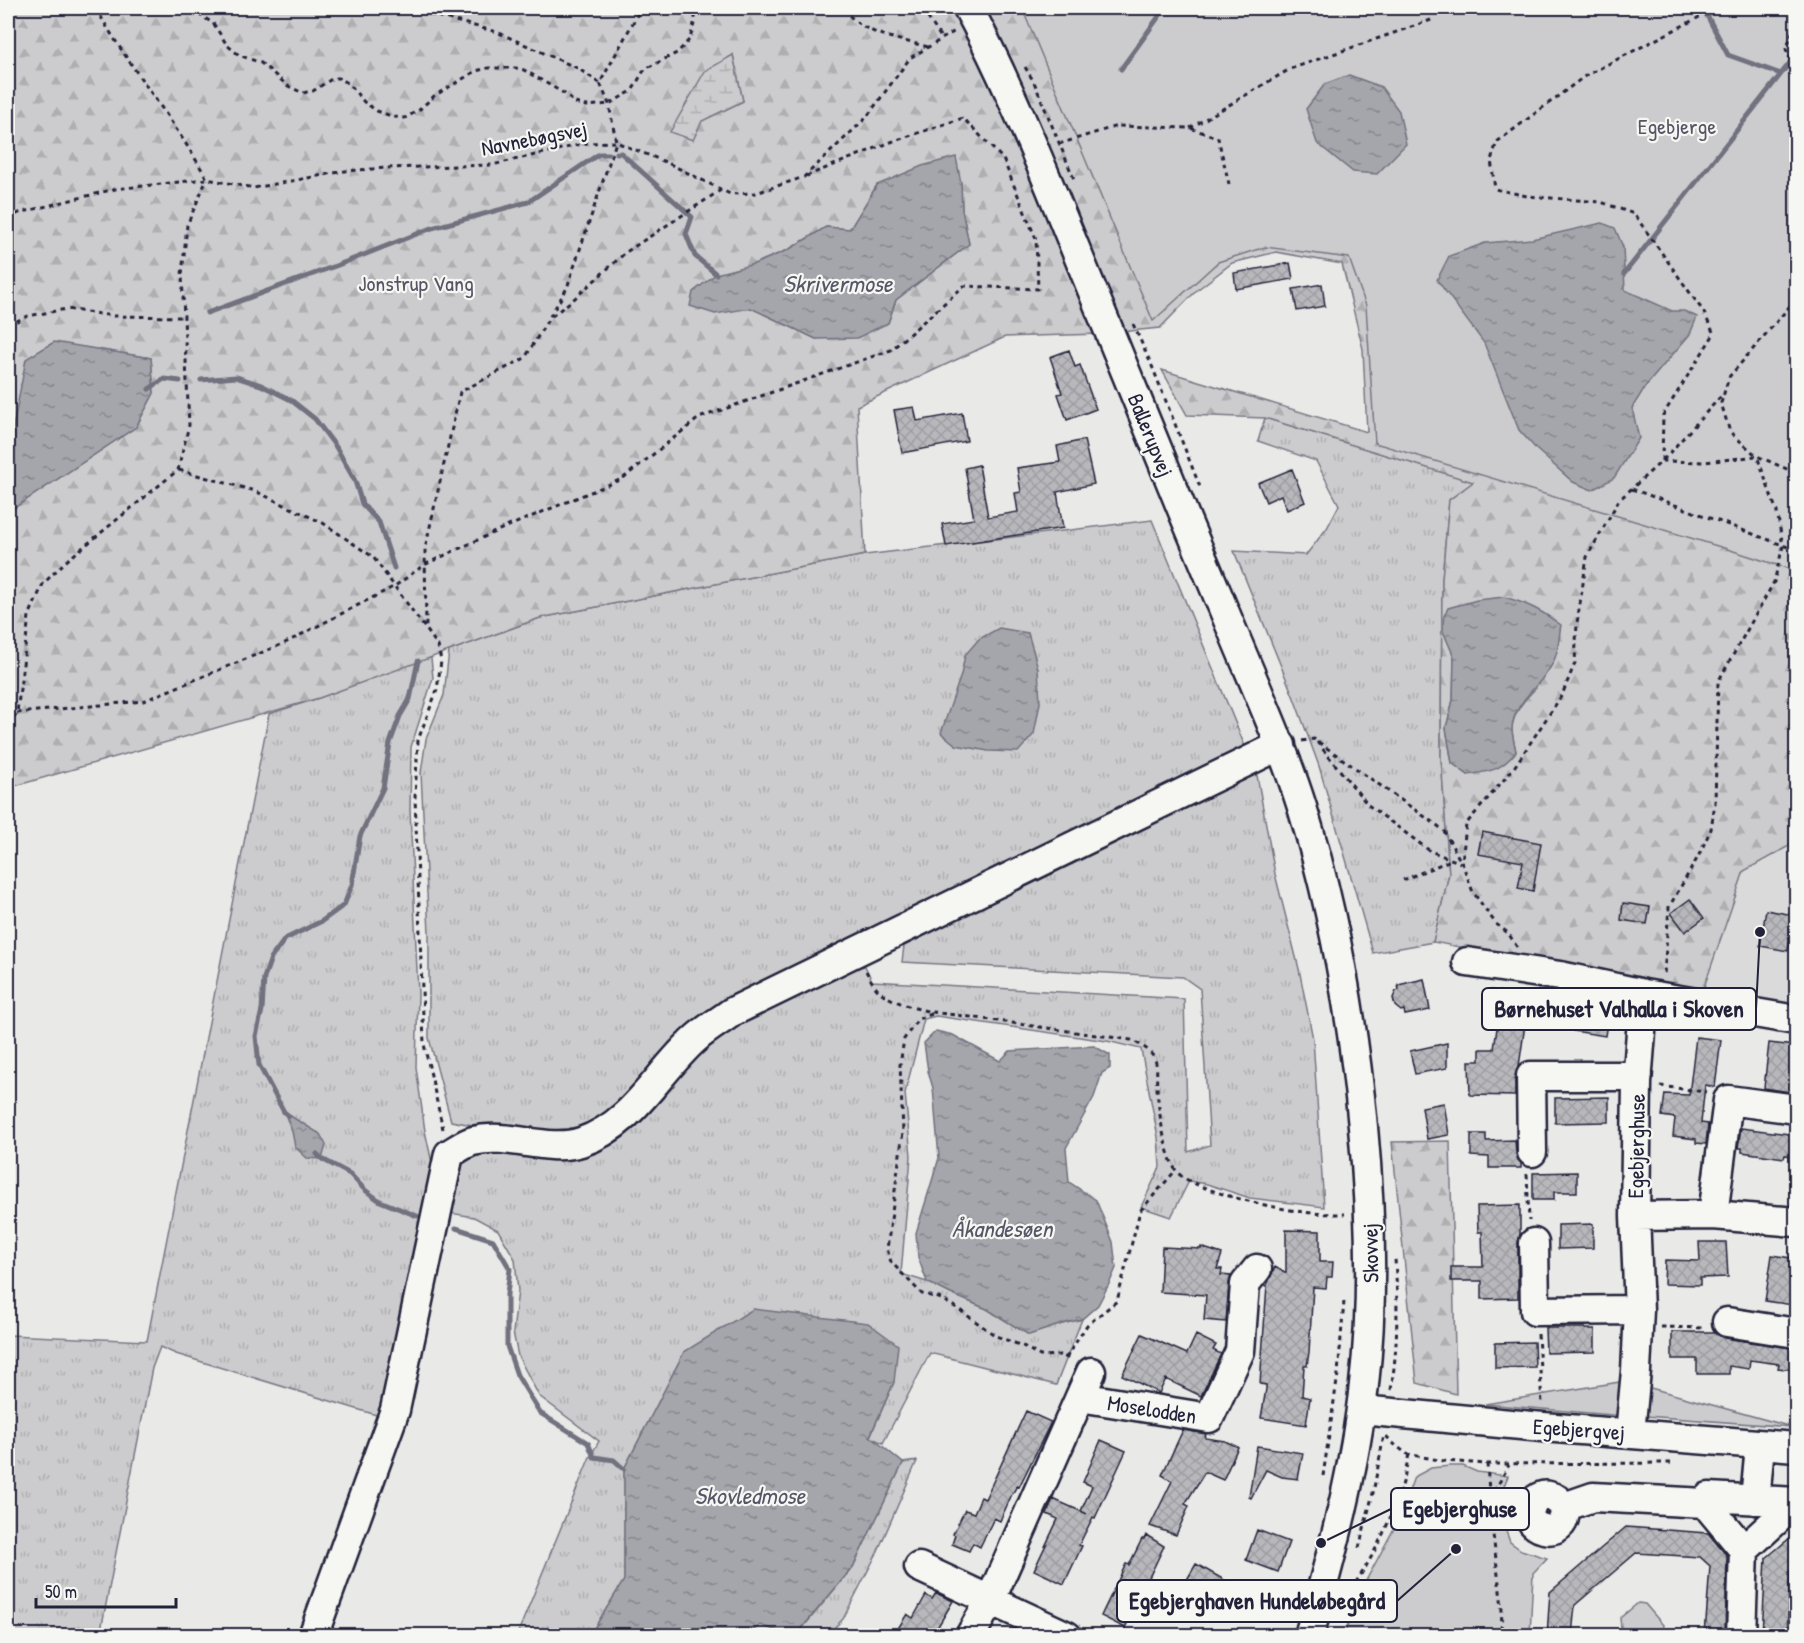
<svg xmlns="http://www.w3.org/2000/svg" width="1804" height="1643" font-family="'Patrick Hand',sans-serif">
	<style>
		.built { fill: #dadada }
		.grass { fill: url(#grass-tufts); stroke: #777784; stroke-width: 1.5 }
		.forest { fill: url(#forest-firs); stroke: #777784; stroke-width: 1.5; fill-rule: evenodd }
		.wetland { fill: url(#wetland-marsh); stroke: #777784; stroke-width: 1.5 }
		.park { fill: #ccccce; stroke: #777784; stroke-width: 1.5 }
		.water { fill: url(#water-ripples); stroke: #71717f; stroke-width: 1.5 }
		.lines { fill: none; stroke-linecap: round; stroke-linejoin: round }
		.stream { stroke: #71717f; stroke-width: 5 }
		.building { fill: url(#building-cross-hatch); stroke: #22223b; stroke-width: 1.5 }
		.minor-casing { stroke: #22223b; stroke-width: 33 }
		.path { stroke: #22223b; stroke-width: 3; stroke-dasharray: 4.5 4.5; stroke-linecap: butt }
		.minor { stroke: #f6f6f2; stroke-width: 28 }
		.labels { text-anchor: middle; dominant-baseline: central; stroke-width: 4.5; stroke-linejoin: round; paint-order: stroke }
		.park-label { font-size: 22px; fill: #555567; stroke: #f6f6f2 }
		.street-label { font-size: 22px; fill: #22223b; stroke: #f6f6f2 }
		.water-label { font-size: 24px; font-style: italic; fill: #565668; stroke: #f6f6f2 }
		.leader { fill: none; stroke: #22223b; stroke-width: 2 }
		.callout-dot { fill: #22223b; stroke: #f6f6f2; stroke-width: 2 }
		.callout { fill: #f6f6f2; stroke: #22223b; stroke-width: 2 }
		.callout-label { font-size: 24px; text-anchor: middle; font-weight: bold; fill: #22223b }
	</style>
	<defs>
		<pattern id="grass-tufts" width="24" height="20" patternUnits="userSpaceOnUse" patternTransform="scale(1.5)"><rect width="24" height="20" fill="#ccccce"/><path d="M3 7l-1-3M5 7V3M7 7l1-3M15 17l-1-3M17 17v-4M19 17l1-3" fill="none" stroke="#afafb2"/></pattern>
		<pattern id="forest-firs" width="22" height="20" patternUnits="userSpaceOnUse" patternTransform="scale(1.5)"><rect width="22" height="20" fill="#ccccce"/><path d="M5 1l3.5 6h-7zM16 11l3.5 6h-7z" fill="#afafb2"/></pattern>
		<pattern id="wetland-marsh" width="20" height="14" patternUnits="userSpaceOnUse" patternTransform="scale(1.5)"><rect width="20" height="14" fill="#ccccce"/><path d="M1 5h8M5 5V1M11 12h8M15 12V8" fill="none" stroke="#afafb2"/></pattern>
		<pattern id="water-ripples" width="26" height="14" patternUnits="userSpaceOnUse" patternTransform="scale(1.5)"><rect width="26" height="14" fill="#a5a5ac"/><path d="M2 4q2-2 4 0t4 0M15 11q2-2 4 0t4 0" fill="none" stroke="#86868d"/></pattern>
		<pattern id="building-cross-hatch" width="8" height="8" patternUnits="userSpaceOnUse" patternTransform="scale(1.5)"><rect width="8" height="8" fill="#b8b8bc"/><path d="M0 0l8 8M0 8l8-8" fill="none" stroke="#9e9ea2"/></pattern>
	</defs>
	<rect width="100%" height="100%" fill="#e9e9e7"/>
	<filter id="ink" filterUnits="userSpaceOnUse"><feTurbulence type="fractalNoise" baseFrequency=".0167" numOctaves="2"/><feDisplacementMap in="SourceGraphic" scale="12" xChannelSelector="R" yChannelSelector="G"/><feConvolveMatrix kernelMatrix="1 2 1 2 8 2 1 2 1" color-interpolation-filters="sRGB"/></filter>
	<g filter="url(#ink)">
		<path class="built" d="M1796,842V1006L1702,993L1744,871Z"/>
		<path class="grass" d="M1265,418L1474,482L1449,500L1442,579L1441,757L1449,874L1433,942L1373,953L1319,766L1294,698L1234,551L1306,555L1327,528L1339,505L1316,461L1258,441Z
			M1152,520L1248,754L729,1002L619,1111L584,1131L523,1134L451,1121L429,1038V933L421,773L426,739L444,695L449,651L540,618L865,555Z
			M431,658L433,678L411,747L410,810L418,994L416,1067L425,1131L434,1172L383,1417L176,1354L160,1347L152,1368L100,1635L8,1636V1335L147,1341L269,714L319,698L417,661Z
			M1256,770L1275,874L1299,969L1313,1039L1324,1207L1250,1198L1207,1184L1189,1181L1171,1217L1141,1207L1160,1167L1158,1137L1141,1049L1107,1041L936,1016L924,1019L905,1093L911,1156L901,1274L927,1282L951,1294L987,1309L1029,1335L1062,1324L1082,1319L1056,1385L930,1353L883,1443L870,1437L894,1382L684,1352L624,1469V1581L590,1635H517L589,1459L599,1441L539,1396L518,1356L513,1332L518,1291L515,1259L498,1230L474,1217L450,1213L460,1162L476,1151L557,1152L689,1054L748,1013L841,970L865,966L872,981L1184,999L1188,1152L1210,1145L1200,989L1183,977L902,962L904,946Z
			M917,1461L877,1553L843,1619L827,1635L796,1636L853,1567L903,1463Z"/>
		<path class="forest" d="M8,8H1796V842L1744,871L1702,993L1433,942L1449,874L1441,757L1442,579L1449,500L1473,482L1265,418L1187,415L1162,370L1367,432L1363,349L1342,264L1276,252L1232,263L1197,290L1160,328L1100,334L1005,337L857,406L865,555L540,618L319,698L8,788V512L136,427L154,393L151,358L54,343L27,359L11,439L8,445ZM733,55L743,101L702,121ZM961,183L962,210L969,244L896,300L888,323L816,339L751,308L754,264L788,250L826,227L850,229L877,185ZM1454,657L1536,688C1525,699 1513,712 1512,729C1512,736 1515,745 1516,752L1468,775L1452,763L1446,728L1453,700Z
			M1450,1141L1456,1394L1417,1383L1392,1142Z"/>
		<path class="wetland" d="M733,55L743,101L702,121L693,140L670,132L705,71Z"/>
		<path class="park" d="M1022,8H1796V571L1724,548L1375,443L1366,306L1349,258L1265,247L1218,262L1153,321Z
			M1626,1381L1624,1416L1485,1404Z
			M1647,1387L1792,1427L1646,1416Z
			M1450,1466H1463L1477,1472L1508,1476L1501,1493L1498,1510L1510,1542L1521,1550L1547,1558L1533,1573L1530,1635H1344L1361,1590L1399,1519L1414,1477L1431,1468Z
			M1638,1603L1645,1604L1663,1625L1662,1631L1656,1635H1628L1621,1627L1620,1618Z"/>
		<path class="water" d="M1349,75L1381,87L1399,111L1406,144L1377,174L1353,172L1317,143L1306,109L1325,84Z
			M956,157L961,183L962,210L969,244L896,300L888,323L857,338L816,339L751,308L715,314L690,306L693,292L716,274L754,264L788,250L826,227L850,229L877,185L922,166Z
			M1602,223L1615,228L1623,247L1625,290L1672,311H1684L1697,317L1690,334L1645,387L1632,408L1639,438L1614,478L1592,490L1573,482L1537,450L1519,430L1484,343L1437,280L1449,256L1485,243L1532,239Z
			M54,342L151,358L154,393L136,427L8,512V445L11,439L26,359Z
			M1504,597C1527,603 1542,611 1561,625C1559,635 1559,648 1555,658C1546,683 1513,700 1512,729C1512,736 1515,745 1516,752C1500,771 1491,771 1468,775L1452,763L1446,728L1453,700L1454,657L1443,631L1444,616L1448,608L1477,600Z
			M999,628L1028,633L1038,668L1040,703L1034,734L1018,752L988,751L956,745L941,733L961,675L965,655L979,639Z
			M936,1031L953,1035L1000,1061L1010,1051L1094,1046L1110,1055V1068L1102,1073L1094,1097L1066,1148L1069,1182L1096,1200L1113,1242L1116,1268L1110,1282L1098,1305L1082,1319L1062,1324L1029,1335L987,1309L951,1294L927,1282L918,1257L916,1233L939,1158L933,1088L928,1071L924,1043Z
			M284,1112L320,1134L326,1145L322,1159L307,1158L295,1147L292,1131Z
			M753,1309L868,1323L898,1345L894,1382L870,1436L903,1463L853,1567L796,1635H789L760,1625L748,1635H590L624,1580V1469L684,1352Z"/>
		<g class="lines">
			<path class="stream" d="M1121,69L1165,8
				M1781,74L1796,55
				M617,153H621L692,217L686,234L695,256L716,274
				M1624,274L1781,74L1728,55L1703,8
				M207,313L338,265L432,228L528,202L599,154H608
				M201,380L236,377L261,385L291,400L315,419L336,447L355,481L362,504L379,522L394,568
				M149,389L164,379L180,381
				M289,1116L284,1112L259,1065L256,1036L262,1010L264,978L271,958L285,939L322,921L344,905L352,885L360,836L383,788L390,743L400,716L410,699L418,661
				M317,1154L322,1159L350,1174L365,1190L380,1201L417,1216
				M456,1228L493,1240L510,1269L507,1294V1346L517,1375L540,1413L588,1443L594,1457L614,1460L624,1469"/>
		</g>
		<path class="building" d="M1290,263L1293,279L1236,289L1234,273Z
			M1322,284L1325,306L1297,311L1293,289Z
			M1069,350L1075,367L1080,365L1096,409L1067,420L1058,394L1062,393L1050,357Z
			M914,407L917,421L962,413L967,441L902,453L894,410Z
			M1084,440L1094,484L1057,492L1063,528L946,546L942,524L974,519L965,468L979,465L988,517L1018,512L1015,493L1021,492L1017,468L1060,462L1057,446Z
			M1292,469L1305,502L1287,510L1281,495L1266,502L1258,483Z
			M1482,832L1541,843L1533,891L1518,888L1523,862L1478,854Z
			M1690,899L1704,918L1685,932L1671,913Z
			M1623,903L1650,907L1647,924L1621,920Z
			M1766,910L1794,915L1788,951L1760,946Z
			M1424,979L1430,1010L1405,1015L1404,1010L1401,1011L1395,1006L1393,998L1396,991L1399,990L1398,985Z
			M1491,990L1609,1010L1605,1036L1573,1031L1575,1020L1527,1011L1519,1066L1515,1076V1096L1470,1095L1469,1061H1480V1049H1494L1498,1021L1486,1019Z
			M1696,1037L1721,1040L1715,1087L1705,1085L1701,1123L1708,1124L1706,1144L1696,1143V1139L1673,1136L1675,1118L1662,1116L1665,1094L1689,1095Z
			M1447,1043V1068L1415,1074L1410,1051Z
			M1769,1043L1795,1046L1794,1058H1797V1082L1791,1081L1790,1092L1764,1088Z
			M1609,1097V1122L1555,1123V1098Z
			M1444,1103L1449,1135L1427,1139L1422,1107Z
			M1741,1128L1797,1135V1156L1785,1155L1784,1158L1742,1152V1148H1738Z
			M1471,1134H1486V1141L1515,1140L1516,1153L1518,1160L1521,1163V1168H1489V1157L1471,1156Z
			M1577,1172V1192H1554V1200H1533V1173Z
			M1520,1205V1234L1518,1243V1298L1482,1299V1281H1451V1267H1483L1482,1232H1478L1477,1206Z
			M1593,1224V1248L1558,1249V1225Z
			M1286,1230L1320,1231V1262H1333L1332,1277H1327L1326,1288L1313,1287L1309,1352L1307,1366H1304L1302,1396L1310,1398L1306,1425L1261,1418L1266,1389V1385L1260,1384L1267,1285L1275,1267L1286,1273Z
			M1699,1242H1726L1728,1277L1700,1278V1285L1664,1284L1665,1260L1700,1261Z
			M1162,1247L1201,1249V1247L1222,1254L1217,1269H1222L1221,1275L1231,1276L1229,1283L1226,1322L1204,1320L1206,1295L1160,1292Z
			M1772,1255L1797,1259V1280L1793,1305L1765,1301Z
			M1545,1328H1585V1329H1595V1352L1546,1353Z
			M1672,1332H1715L1724,1338L1797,1349L1794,1370L1778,1368L1779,1364L1750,1360L1749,1369L1729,1366V1374H1697V1359H1672Z
			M1142,1334L1187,1354L1196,1335L1216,1345L1213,1350L1221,1354L1201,1396L1166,1379L1159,1393L1122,1375Z
			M1534,1342L1535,1367L1495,1368V1343Z
			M1026,1411L1051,1422L1019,1487L1017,1486L1012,1494L1000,1521L994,1518L980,1547L973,1543L969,1551L952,1544L955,1535L953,1534L965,1510L974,1513L981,1497L985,1499Z
			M1183,1430L1206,1434L1205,1438L1225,1441L1238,1447L1223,1480L1205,1472L1185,1504L1189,1506L1176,1535L1150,1526L1172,1481L1162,1475Z
			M1101,1440L1126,1451L1095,1518L1093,1517L1079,1545L1082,1546L1064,1584L1034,1570L1058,1519L1047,1514L1053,1499L1087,1514L1081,1511L1092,1486L1083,1482Z
			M1257,1446L1303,1453L1298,1479L1282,1477L1266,1470L1251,1498L1249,1497Z
			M1626,1527L1708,1533L1727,1556L1725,1635H1705L1710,1566L1700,1557L1636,1553L1575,1605L1572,1635H1547L1550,1592Z
			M1257,1530L1289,1542L1278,1572L1246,1560Z
			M1797,1532V1566L1790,1571L1787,1635H1762L1766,1558Z
			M1146,1535L1164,1546L1125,1628L1101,1616L1126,1564L1129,1565L1142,1539H1144Z
			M1196,1564L1228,1582L1217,1601L1185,1583Z
			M936,1593L953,1601L933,1635H894L907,1614L913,1618L926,1595L932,1599Z"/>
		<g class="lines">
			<defs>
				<path id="minor" d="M968,8C999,65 1025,126 1050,187C1085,272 1119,357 1154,441C1180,505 1206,568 1233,632C1257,690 1283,747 1302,807C1334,911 1353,1019 1363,1127C1371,1213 1374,1299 1364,1384C1355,1470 1332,1553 1309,1636
					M1467,962L1560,976L1644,994L1796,1020
					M1532,1152L1531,1076H1637
					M1713,1215L1728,1100L1796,1109
					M1635,1216L1713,1215L1796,1222
					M1534,1243L1535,1311L1639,1310
					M1727,1322L1796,1333
					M1080,1397L1209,1418L1240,1351L1245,1284L1257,1269
					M1361,1410L1543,1427L1796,1447
					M1630,1433L1636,1371L1639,1310L1635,1216L1637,1083L1644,994
					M1755,1500L1760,1445
					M1705,1503L1744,1550L1741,1636
					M1705,1503L1709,1497L1796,1502
					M1564,1507C1570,1545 1515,1529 1533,1503C1542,1490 1557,1496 1564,1507L1593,1497L1705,1503
					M1744,1550L1796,1502
					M919,1567L1067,1636
					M313,1636L395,1410L449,1154C456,1150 465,1143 473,1141C509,1132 546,1153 581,1142C633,1125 657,1073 695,1039C706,1029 720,1021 732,1012L1281,745
					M970,1636L990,1601L1091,1372"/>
			</defs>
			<use href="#minor" class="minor-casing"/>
			<path class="path" d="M96,8C129,68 174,119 207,179
				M181,8L198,14L213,23L227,45L239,55L261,63L288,86L303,93L307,92L313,91L333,78H339L348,83L364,102L377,111L394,117L405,118L419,110L434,96L476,71L488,68H516L524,70L565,94L575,103L586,106L609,104L632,91L643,72L647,68L677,53L690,39L695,20V8
				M413,8L421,12L497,32L577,68L600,83
				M844,8C860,35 900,39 928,47
				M894,8L919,11L928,18L942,39
				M1796,23L1786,49L1796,74
				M1025,67L1034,82L1074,179
				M1190,128L1290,69L1434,19
				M1059,144L1117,126L1190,128L1218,138L1229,184
				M8,218L19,213L115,189L207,179L254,188L345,171L386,168L492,165L587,143L616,142L668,163L730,194L756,193L804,177L866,118L910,58L955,31
				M1796,299L1729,377L1721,403L1730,432L1757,456L1796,473
				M552,316L575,298L626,252L721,190
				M1133,324L1152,366L1200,487
				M8,325L28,316L67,309L113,316L184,317
				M1663,460L1723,394
				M1662,461L1663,415L1714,334L1703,311L1634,214L1601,202L1527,196L1495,189L1491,160L1497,142L1585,76L1717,8
				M179,470L255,491L323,523L373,557L425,628
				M1632,489L1796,550
				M17,713L143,701L285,643L395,586L424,565L499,530L622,479L699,418L891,350L964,286L1038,289L1036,239L1003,159L963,118L891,142L804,177
				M8,725L17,713L29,616L43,584L65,562L178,470L189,425L182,275L187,225L207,179
				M1302,741L1314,739L1438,826L1444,831L1461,862
				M1317,742L1368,805L1430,851L1461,863
				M1403,880L1451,860
				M1517,947L1508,933L1496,924L1473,892L1462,863L1466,824L1513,769L1562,695L1575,663L1577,623L1587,557L1619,500L1662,461L1705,462L1757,456L1777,512L1783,546L1774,582L1718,682L1715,803L1711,829L1698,857L1669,907L1664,975
				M866,971C870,978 874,987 879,991C898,1007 933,1013 956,1015L1131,1040C1141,1045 1150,1049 1155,1060C1158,1067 1156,1079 1157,1087C1158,1108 1165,1156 1177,1172C1194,1192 1286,1211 1313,1213C1324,1214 1335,1214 1345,1214
				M932,1014L918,1019L904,1039L900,1065L903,1132L887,1249L891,1262L922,1294L939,1298L957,1308L996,1336L1025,1347L1040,1356L1060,1355L1072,1360
				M1660,1086L1706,1092
				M443,1129L424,1044L415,797L418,740L437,690L441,661L438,646L426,629L425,549L460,392L525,358L567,288L616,142L609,104L600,83L641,8
				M1527,1174L1529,1221
				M1661,1327L1705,1328
				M1538,1334L1542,1405
				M1066,1358L1087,1325L1117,1301L1140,1211L1176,1170
				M1391,1390C1398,1346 1398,1303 1395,1259
				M1386,1436L1394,1444L1407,1454L1444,1461L1487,1464L1672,1463
				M1487,1464L1491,1519L1502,1607L1501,1636
				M1323,1476L1338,1374L1344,1301
				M1490,1499L1509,1465
				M1359,1548L1373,1493L1384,1435
				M1345,1597C1368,1568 1386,1531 1399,1495C1404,1482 1406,1468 1409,1454"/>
			<use href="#minor" class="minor"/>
		</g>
	</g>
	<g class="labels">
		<g class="park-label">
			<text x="1677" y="126">Egebjerge</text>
			<text x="416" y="283">Jonstrup Vang</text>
		</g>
		<g class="street-label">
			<text transform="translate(534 138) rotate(-11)">Navnebøgsvej</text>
			<text transform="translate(1151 435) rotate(68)">Ballerupvej</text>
			<text transform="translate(1636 1146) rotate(-89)">Egebjerghuse</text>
			<text transform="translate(1370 1253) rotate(-91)">Skovvej</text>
			<text transform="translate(1152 1409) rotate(9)">Moselodden</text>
			<text transform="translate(1579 1429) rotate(4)">Egebjergvej</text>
		</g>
		<g class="water-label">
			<text x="838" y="283">Skrivermose</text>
			<text x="1002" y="1228">Åkandesøen</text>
			<text x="750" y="1495">Skovledmose</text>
		</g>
	</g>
	<path class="leader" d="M1760 932L1756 1009M1321 1543L1391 1509M1456 1549L1397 1601"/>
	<g class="callout-dot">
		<circle cx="1760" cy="932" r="6"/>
		<circle cx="1321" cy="1543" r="6"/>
		<circle cx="1456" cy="1549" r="6"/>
	</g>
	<g class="callout">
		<rect x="1482" y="988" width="274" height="42" rx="6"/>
		<rect x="1391" y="1488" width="138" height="42" rx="6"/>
		<rect x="1117" y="1580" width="280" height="42" rx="6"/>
	</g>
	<g class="callout-label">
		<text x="1619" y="1017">Børnehuset Valhalla i Skoven</text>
		<text x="1460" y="1517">Egebjerghuse</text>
		<text x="1257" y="1609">Egebjerghaven Hundeløbegård</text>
	</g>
	<rect width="1804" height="1643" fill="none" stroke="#f6f6f2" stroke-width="30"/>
	<rect x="15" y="15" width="1774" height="1613" fill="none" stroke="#22223b" stroke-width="2" filter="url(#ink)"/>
	<path d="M36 1598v9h140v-9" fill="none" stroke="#22223b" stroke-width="3"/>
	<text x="45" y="1598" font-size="18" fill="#22223b" stroke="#f6f6f2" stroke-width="4.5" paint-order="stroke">50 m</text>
</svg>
